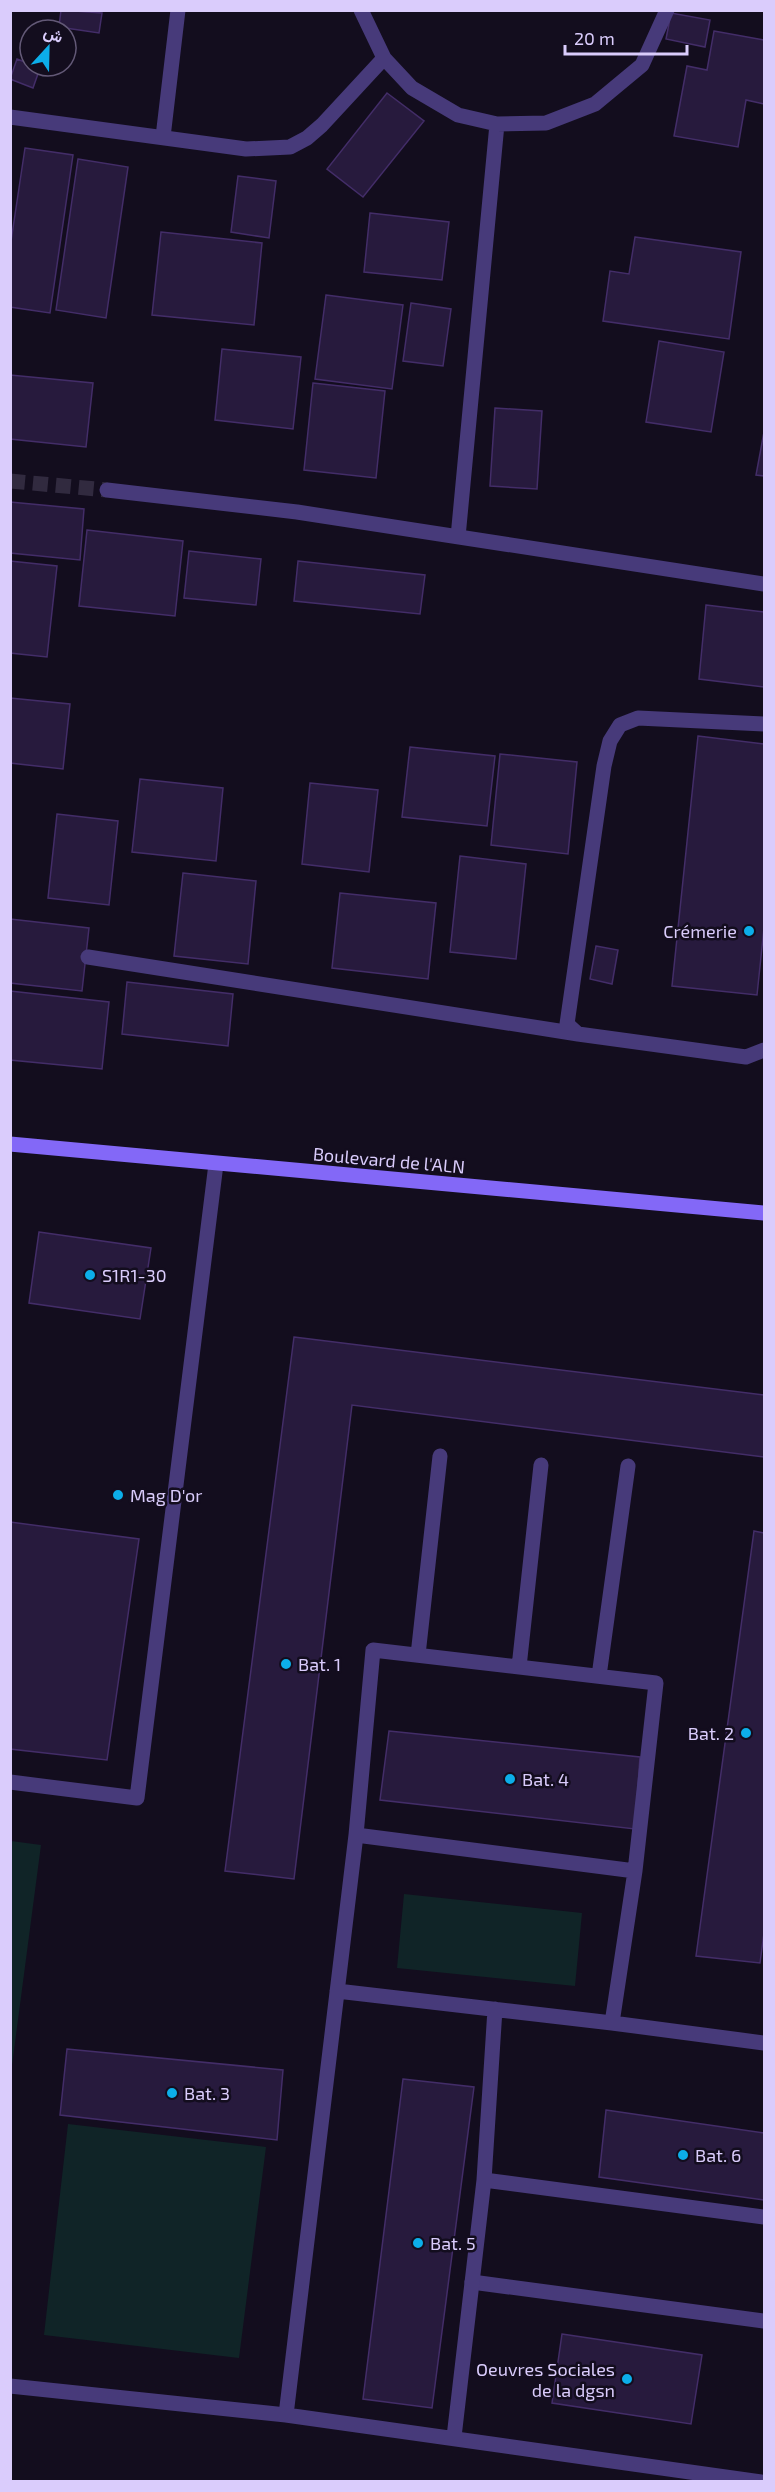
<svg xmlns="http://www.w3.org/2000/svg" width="775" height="2492" font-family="'Exo 2',Vazirmatn,sans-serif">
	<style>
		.green { fill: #102427 }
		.building { fill: #271a3d; stroke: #432d68; stroke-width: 1.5 }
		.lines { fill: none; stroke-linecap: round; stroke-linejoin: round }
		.minor-tunnel { stroke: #312a3f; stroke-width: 15; stroke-dasharray: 15 8; stroke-linecap: butt }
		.service { stroke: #473a7a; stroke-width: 15 }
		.minor { stroke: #473a7a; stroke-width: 15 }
		.secondary { stroke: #8368f7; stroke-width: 15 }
		.poi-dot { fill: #0caee9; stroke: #130d1e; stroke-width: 2 }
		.labels { text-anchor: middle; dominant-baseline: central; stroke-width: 5; stroke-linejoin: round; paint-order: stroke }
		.poi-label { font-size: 18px; fill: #daccfc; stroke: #130d1e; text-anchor: start }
		.street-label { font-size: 18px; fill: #daccfc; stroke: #130d1e }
	</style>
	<rect width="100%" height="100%" fill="#130d1e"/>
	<path class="green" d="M11,1841L41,1845L11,2073L10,1841Z
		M404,1894L582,1913L575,1986L397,1968Z
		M68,2124L266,2147L239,2358L44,2335Z"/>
	<path class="building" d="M61,10L102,13L99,33L59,27Z
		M671,13L710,20L705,47L666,39Z
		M714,31L764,40V104L746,100L738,147L674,136L687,66L707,70Z
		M17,59L30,64V66L40,68L33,88L10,79Z
		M387,93L424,121L363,197L327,169Z
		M25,148L73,155L50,313L10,307V248Z
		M78,159L128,167L106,318L56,310Z
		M238,176L276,181L269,238L231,232Z
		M370,213L449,222L442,280L364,272Z
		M161,232L262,243L254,325L152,315Z
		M635,237L741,252L729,339L603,321L610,271L629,274Z
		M326,295L403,305L392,389L315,379Z
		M411,303L451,309L443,366L403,361Z
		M659,341L724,352L711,432L646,422Z
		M222,349L301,357L293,429L215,420Z
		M10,375L93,383L86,447L10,439Z
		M313,383L385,391L376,478L304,470Z
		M495,408L542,411L537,489L490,486Z
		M764,432V476L756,475Z
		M10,502L84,509L80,560L10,553Z
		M87,530L183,541L175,616L79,606Z
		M189,551L261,559L256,605L184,598Z
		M10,561L57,566L47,657L10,653Z
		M298,561L425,575L420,614L294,601Z
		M706,605L764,612V687L699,679Z
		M10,698L70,704L63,769L10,763Z
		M698,736L764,744V928L757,995L672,986Z
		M410,747L495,756L487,826L402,817Z
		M500,754L577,762L568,854L491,845Z
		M140,779L223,788L216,861L132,852Z
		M310,783L378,790L369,872L302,864Z
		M57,814L118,821L109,905L48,898Z
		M460,856L526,864L516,959L450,952Z
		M183,873L256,881L248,964L174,956Z
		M340,893L436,903L428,979L332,968Z
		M10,919L89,928L82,991L10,983Z
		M596,946L618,950L612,984L590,979Z
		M127,982L233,994L228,1046L122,1034Z
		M10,991L109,1002L102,1069L10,1060Z
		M39,1232L151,1248L140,1319L29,1303Z
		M294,1337L764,1395V1457L352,1405L294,1879L225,1871Z
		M10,1522L139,1539L107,1760L10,1749Z
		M754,1531L764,1533V1933L760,1963L696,1956Z
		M389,1731L640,1757L635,1829L380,1800Z
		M67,2049L283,2070L277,2140L60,2115Z
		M403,2079L474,2087L432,2408L363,2399Z
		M606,2110L764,2133V2200L599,2177Z
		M562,2334L702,2355L691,2424L552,2403Z"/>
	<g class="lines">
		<path class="minor-tunnel" d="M10,481L107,490"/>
		<path class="service" d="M764,724L638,718L620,725L610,741L604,766L567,1024L578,1034L746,1057L764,1050
			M88,957L578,1034
			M472,2282L764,2321"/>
		<path class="minor" d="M361,10L384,58L412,88L458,115L497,124L546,123L595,104L642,65L667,10
			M10,117L246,149L290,147L307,138L322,125L384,58
			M163,137L178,10
			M107,490L297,512L764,584
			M458,537L497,124
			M418,1655L440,1456
			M519,1667L541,1465
			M599,1676L628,1466
			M10,1782L137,1798L216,1164
			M356,1835L373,1650L656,1683L635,1871
			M337,1991L612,2023
			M484,2180L495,2009
			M10,2386L286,2415L761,2482
			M286,2415L356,1835L635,1871L612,2023L764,2043
			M454,2437L484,2180L764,2217"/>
		<path class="secondary" d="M10,1144L764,1213"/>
	</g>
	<g class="poi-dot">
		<circle cx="749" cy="931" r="6"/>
		<circle cx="90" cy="1275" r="6"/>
		<circle cx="118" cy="1495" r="6"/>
		<circle cx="286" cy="1664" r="6"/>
		<circle cx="746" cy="1733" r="6"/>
		<circle cx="510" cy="1779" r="6"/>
		<circle cx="172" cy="2093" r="6"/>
		<circle cx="683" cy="2155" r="6"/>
		<circle cx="418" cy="2243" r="6"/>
		<circle cx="627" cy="2379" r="6"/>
	</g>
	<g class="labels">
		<g class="poi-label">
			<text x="737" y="931" text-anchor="end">Crémerie</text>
			<text x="102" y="1275">S1R1-30</text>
			<text x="130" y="1495">Mag D'or</text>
			<text x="298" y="1664">Bat. 1</text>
			<text x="734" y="1733" text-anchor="end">Bat. 2</text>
			<text x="522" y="1779">Bat. 4</text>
			<text x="184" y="2093">Bat. 3</text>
			<text x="695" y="2155">Bat. 6</text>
			<text x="430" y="2243">Bat. 5</text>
			<text x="615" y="2369" text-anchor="end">Oeuvres Sociales<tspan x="615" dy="21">de la dgsn</tspan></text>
		</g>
		<g class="street-label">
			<text transform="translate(389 1160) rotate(5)">Boulevard de l'ALN</text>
		</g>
	</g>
	<rect width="775" height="2492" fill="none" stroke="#daccfc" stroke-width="24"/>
	<g transform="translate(48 48) rotate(22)"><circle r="28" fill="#130d1e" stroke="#635977" stroke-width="1.5"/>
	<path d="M0-4.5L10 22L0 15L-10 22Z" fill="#0caee9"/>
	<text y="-9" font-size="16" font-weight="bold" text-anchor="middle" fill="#daccfc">ش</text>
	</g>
	<path d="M565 45v9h122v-9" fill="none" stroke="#daccfc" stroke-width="3"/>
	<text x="574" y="45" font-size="18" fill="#daccfc" stroke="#130d1e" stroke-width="4.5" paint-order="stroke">20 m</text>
</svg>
